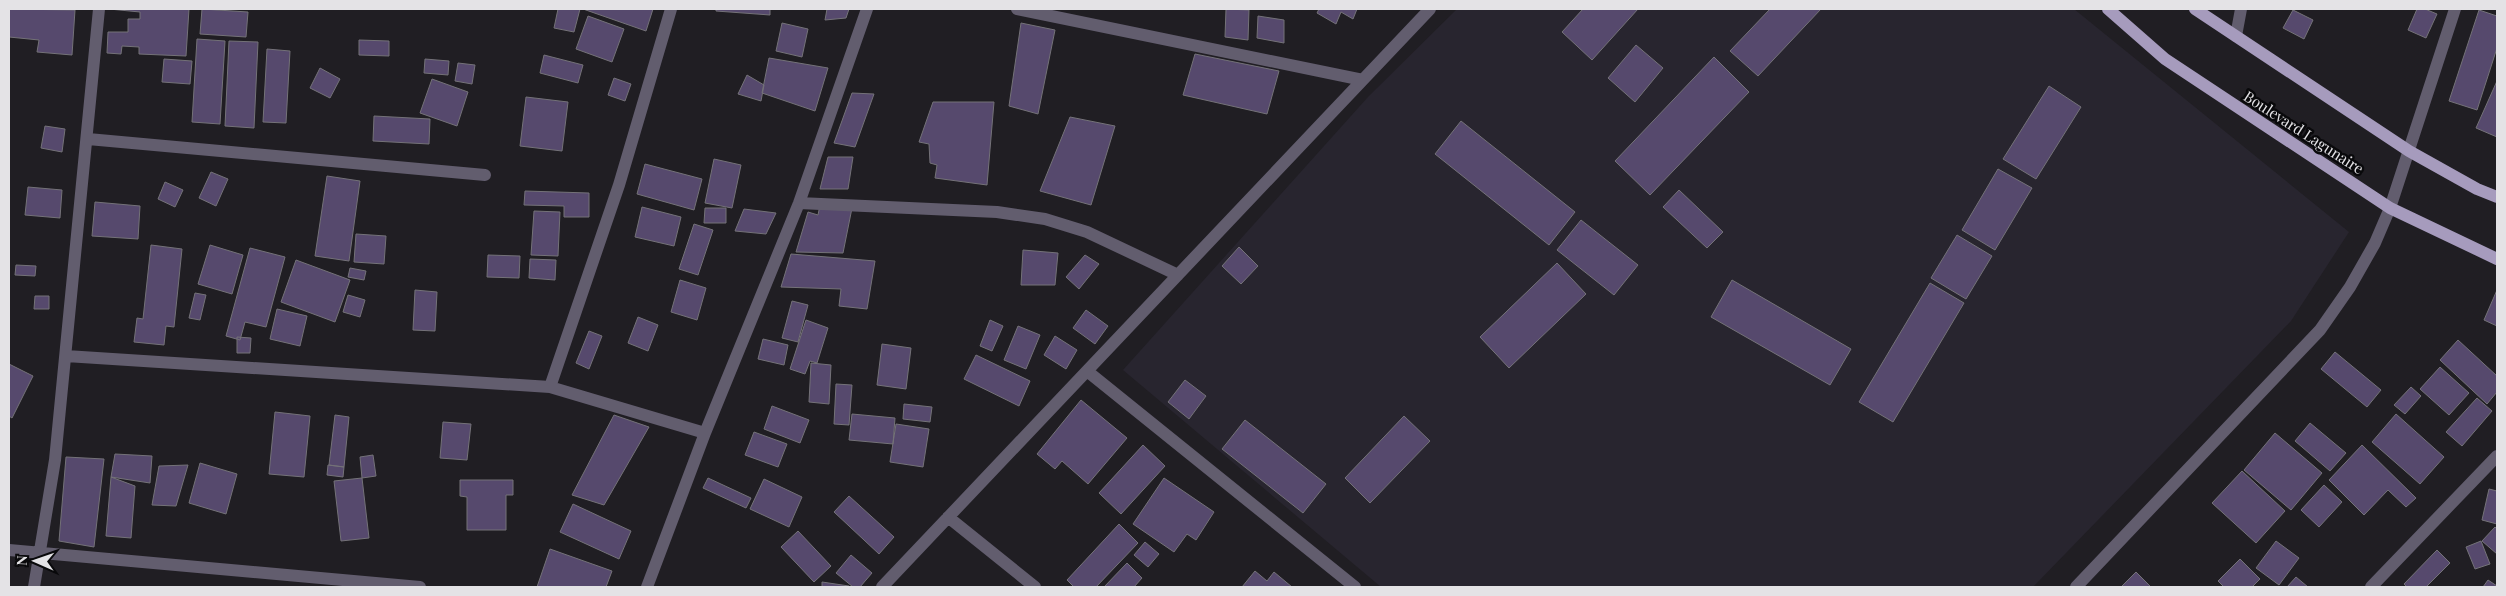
<svg xmlns="http://www.w3.org/2000/svg" width="2506" height="596" font-family="'Playfair Display',serif">
	<style>
		.built { fill: #28252f }
		.building { fill: #56496d; stroke: #747278 }
		.lines { fill: none; stroke-linecap: round; stroke-linejoin: round }
		.minor { stroke: #625d6e; stroke-width: 12 }
		.major { stroke: #a69bbd; stroke-width: 12 }
		.labels { text-anchor: middle; dominant-baseline: central; stroke-width: 5; stroke-linejoin: round; paint-order: stroke }
		.street-label { font-size: 15px; fill: #e4e3e6; stroke: #09090b }
	</style>
	<rect width="100%" height="100%" fill="#201e23"/>
	<path class="built" d="M1457,9H2074L2349,232L2291,321L2033,587H1381L1123,370L1368,97Z"/>
	<path class="building" d="M9,9L75,10L72,55L37,52L39,40L9,37Z
		M109,9H189L186,56L139,54V47L122,46L121,54L107,53L108,32H128V19H140V12Z
		M202,9L248,12L246,37L200,34Z
		M558,9H580L574,32L554,28Z
		M583,9H653L646,31Z
		M716,9H770V15L716,11Z
		M827,9H849L846,18L825,20Z
		M1226,9L1249,10L1248,40L1225,37Z
		M1319,9H1357L1353,19L1341,12L1336,24L1317,13Z
		M1583,9H1638L1592,60L1562,32Z
		M1770,9H1821L1758,76L1730,51Z
		M2417,9H2425L2437,14L2426,38L2408,30Z
		M2293,10L2313,20L2304,39L2283,28Z
		M2479,10L2497,16V48L2477,110L2449,101Z
		M588,16L624,29L612,62L576,49Z
		M1258,16L1284,20V43L1257,38Z
		M782,23L808,29L802,57L776,51Z
		M1021,23L1055,30L1038,114L1009,106Z
		M197,39L225,41L220,124L192,122Z
		M359,40L389,41V56L359,55Z
		M229,41L258,42L254,128L225,126Z
		M1636,45L1663,68L1635,102L1608,78Z
		M267,49L290,51L286,123L263,122Z
		M1195,54L1279,71L1267,114L1183,95Z
		M544,55L583,65L578,83L540,73Z
		M1714,57L1749,92L1650,195L1615,161Z
		M769,58L828,68L815,111L762,93Z
		M164,59L192,61L190,84L162,82Z
		M425,59L449,61L448,75L424,73Z
		M458,63L475,65L472,84L455,81Z
		M320,68L340,79L330,98L310,88Z
		M747,75L764,85L761,101L738,94Z
		M614,78L631,84L625,101L608,95Z
		M432,79L468,92L457,126L420,113Z
		M2497,81V137L2476,128Z
		M2049,86L2081,107L2036,179L2003,159Z
		M852,93L874,94L855,147L834,143Z
		M526,97L568,102L562,151L520,146Z
		M933,102H994L987,185L935,178L937,165L930,163L929,144L919,142Z
		M374,116L430,119L429,144L373,141Z
		M1070,117L1115,126L1091,205L1040,191Z
		M1461,121L1575,212L1549,245L1435,154Z
		M45,126L65,129L62,152L41,148Z
		M828,157H853L848,189H820Z
		M714,159L741,165L732,208L705,203Z
		M645,164L702,179L694,210L637,194Z
		M1998,169L2032,188L1995,250L1962,230Z
		M211,172L228,179L216,206L199,198Z
		M327,176L360,181L349,261L315,256Z
		M165,182L183,190L175,207L158,199Z
		M28,187L62,190L60,218L25,215Z
		M1679,190L1723,232L1707,248L1663,207Z
		M525,191L589,193V217H564V206L524,205Z
		M95,202L140,206L138,239L92,236Z
		M820,205L852,208L843,253L796,252L808,212L818,215Z
		M642,207L681,217L674,246L635,237Z
		M705,208H726V223H704Z
		M744,209L776,213L766,234L735,231Z
		M534,211L560,212L558,256L531,255Z
		M1581,220L1638,265L1614,295L1557,250Z
		M694,224L713,230L698,275L679,269Z
		M356,234L386,236L384,264L354,262Z
		M1957,235L1992,256L1966,299L1931,278Z
		M151,245L182,249L174,327L166,326L164,345L134,342L137,318L143,319Z
		M210,245L243,255L232,294L198,284Z
		M1239,247L1258,266L1241,284L1222,266Z
		M250,248L285,257L266,327L245,322L240,340L226,336Z
		M1023,250L1058,253L1055,285H1021Z
		M791,254L875,261L867,309L839,306L841,289L781,287Z
		M488,255L520,256L519,278L487,277Z
		M1085,255L1099,264L1079,289L1066,277Z
		M530,259L556,260L555,280L529,278Z
		M296,260L350,280L335,322L281,302Z
		M1557,263L1586,294L1509,368L1480,337Z
		M16,265L36,266L35,276L15,275Z
		M350,268L366,271L364,280L348,277Z
		M680,280L706,288L697,320L671,312Z
		M1732,280L1851,349L1830,385L1711,317Z
		M1930,283L1964,303L1893,422L1859,402Z
		M415,290L437,292L435,331L413,330Z
		M2497,290V326L2484,320Z
		M195,293L206,295L200,320L189,318Z
		M348,295L365,300L360,317L343,312Z
		M35,296H49V309H34Z
		M792,301L808,305L798,342L782,338Z
		M277,309L307,316L300,346L270,339Z
		M1086,310L1108,326L1095,344L1073,328Z
		M638,317L658,325L648,351L628,343Z
		M806,320L828,328L817,363L810,361L805,374L790,369Z
		M990,320L1003,326L992,351L980,346Z
		M1018,326L1040,335L1026,369L1004,360Z
		M589,331L602,336L589,369L576,363Z
		M1055,336L1077,350L1066,369L1044,355Z
		M237,337L251,338L250,353H237Z
		M763,339L788,345L784,365L758,359Z
		M2458,340L2497,376V392L2487,404L2440,360Z
		M882,344L911,348L906,389L877,385Z
		M2335,352L2381,390L2367,407L2321,369Z
		M976,355L1030,381L1019,406L964,379Z
		M811,363L831,365L829,404L809,402Z
		M9,364L33,376L12,418L9,416Z
		M2440,367L2469,393L2449,415L2420,389Z
		M1185,380L1206,396L1189,419L1168,402Z
		M836,384L852,385L849,425L834,424Z
		M2411,387L2421,396L2405,414L2394,405Z
		M2477,398L2492,411L2462,446L2446,432Z
		M1081,400L1127,438L1088,484L1062,461L1055,469L1037,454Z
		M904,404L932,407L930,422L903,419Z
		M772,406L809,420L800,443L764,429Z
		M275,412L310,416L304,477L269,474Z
		M852,414L895,418L893,444L849,440Z
		M2396,414L2444,457L2420,484L2372,442Z
		M335,415L349,417L344,467L329,465Z
		M614,415L649,427L604,505L572,495Z
		M1404,416L1430,441L1370,503L1345,478Z
		M1245,420L1326,484L1303,513L1222,449Z
		M443,422L471,424L467,460L440,458Z
		M2310,423L2346,453L2330,471L2295,441Z
		M896,424L929,429L923,467L890,462Z
		M754,432L787,444L778,467L745,455Z
		M2275,433L2322,473L2291,510L2244,470Z
		M1143,445L1165,466L1121,514L1099,493Z
		M2362,445L2416,498L2406,507L2388,490L2364,515L2329,480Z
		M115,454L152,456L150,483L111,477Z
		M373,455L376,476L362,478L360,457Z
		M66,457L104,459L94,547L59,541Z
		M200,463L237,474L226,514L189,503Z
		M188,465L176,506L152,505L159,466Z
		M328,465L344,467L343,477L327,475Z
		M2242,471L2285,511L2256,543L2212,503Z
		M111,477L135,486L131,538L106,536Z
		M362,478L369,538L341,541L334,481Z
		M708,478L751,498L746,508L703,488Z
		M1164,478L1214,512L1196,540L1187,534L1174,552L1133,524Z
		M764,479L802,497L789,527L750,509Z
		M460,480H513V495H506V530H467V497L460,496Z
		M2324,485L2342,502L2319,527L2301,510Z
		M2489,489L2497,491V524L2482,520Z
		M849,496L894,537L879,554L834,512Z
		M573,504L631,531L619,559L560,532Z
		M1119,524L1138,543L1096,587H1074L1067,580Z
		M2495,527L2497,529V554L2482,541Z
		M798,531L831,566L814,582L781,547Z
		M2276,541L2299,558L2279,585L2256,568Z
		M2481,541L2490,564L2475,569L2466,547Z
		M1145,542L1159,554L1148,567L1134,555Z
		M550,549L612,571L606,587H537Z
		M2437,550L2450,563L2426,587H2407L2404,584Z
		M851,555L872,573L860,587H853L836,573Z
		M2240,559L2260,579L2252,587H2224L2218,581Z
		M1127,563L1142,578L1134,587H1104Z
		M1255,571L1267,581L1274,572L1292,587H1242Z
		M2136,572L2151,587H2121Z
		M2296,577L2308,587H2287Z
		M2488,580L2497,586V587H2483Z
		M822,582L849,586V587H822Z"/>
	<g class="lines">
		<path class="minor" d="M1017,9L1363,80
			M2236,36L2241,9
			M88,139L485,175
			M799,203L997,212L1045,219L1087,232L1178,275
			M66,356L550,387L705,433
			M1087,371L1355,587
			M550,387L619,185L671,9
			M948,517L1035,587
			M9,550L420,587
			M34,587L55,460L99,9
			M647,587L705,433L799,203L867,9
			M882,587L1430,9
			M2076,587L2320,330L2350,287L2375,243L2390,208L2455,9
			M2371,587L2497,456"/>
		<path class="major" d="M2108,9L2165,59L2390,208L2497,259
			M2195,9L2409,151L2477,189L2497,197"/>
	</g>
	<g class="labels">
		<g class="street-label">
			<text transform="translate(2304 132) rotate(33)">Boulevard Lagunaire</text>
		</g>
	</g>
	<rect width="2506" height="596" fill="none" stroke="#e4e3e6" stroke-width="20"/>
	<g transform="translate(35 561) rotate(272)" stroke="#09090b" stroke-width="4" paint-order="stroke">
	<path d="M0-4L9 19L0 12L-9 19Z" fill="#e4e3e6"/>
	<text y="-8" font-size="14" font-weight="bold" text-anchor="middle" fill="#e4e3e6">N</text>
	</g>
</svg>
